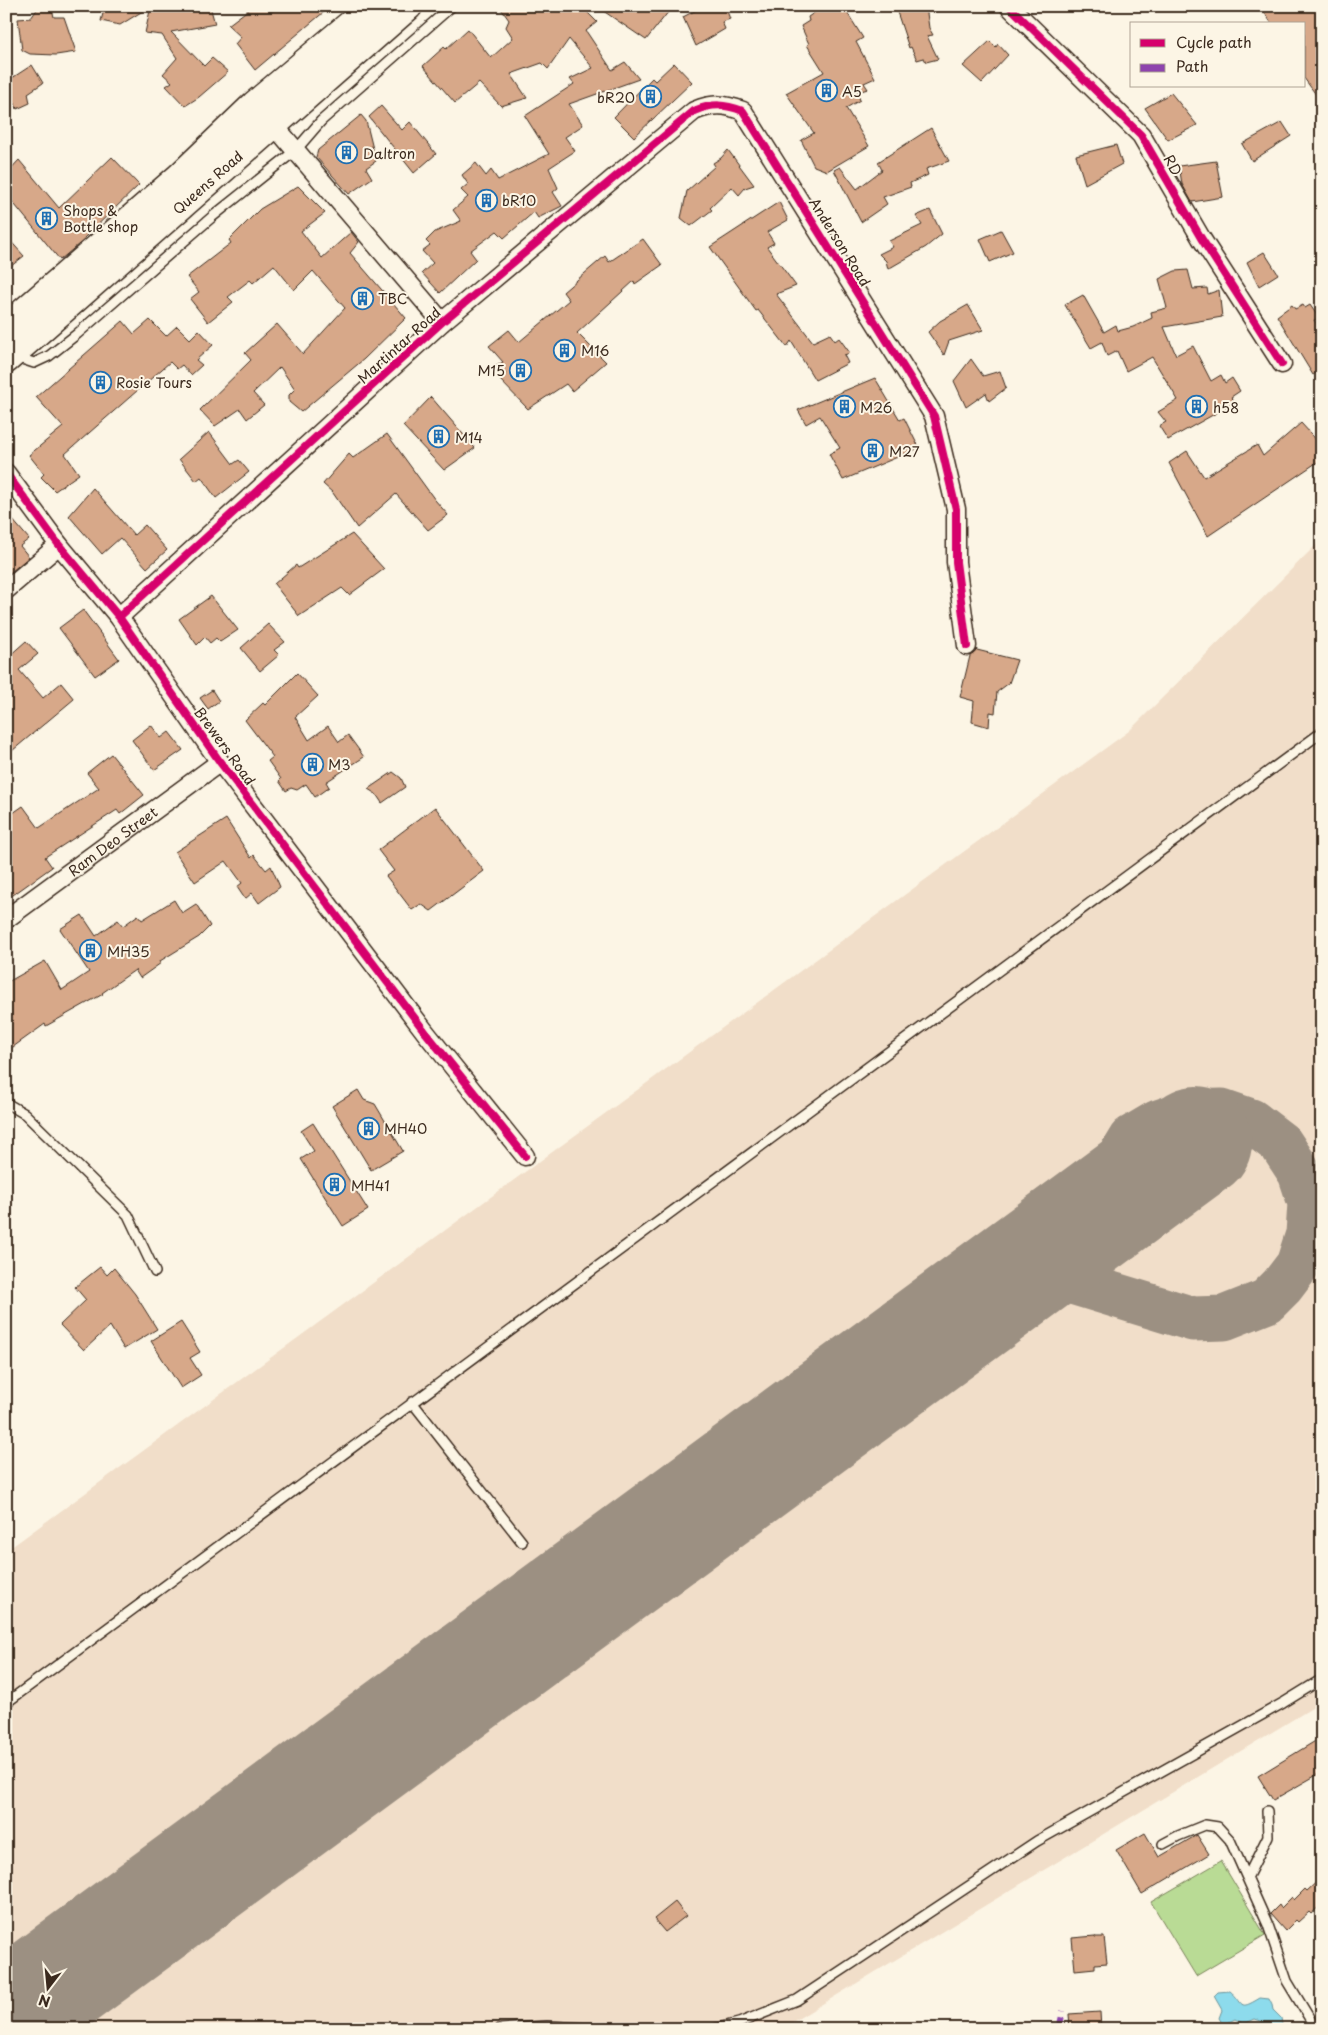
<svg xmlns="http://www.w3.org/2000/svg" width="1328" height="2035" font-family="'Playpen Sans',sans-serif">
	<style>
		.built { fill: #f1dec9 }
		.green { fill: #b9db95; stroke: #7a825a }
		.water { fill: #8ddbec; stroke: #6c949a }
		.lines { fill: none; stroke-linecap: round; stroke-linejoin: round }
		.taxiway { stroke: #9c9082; stroke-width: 45 }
		.runway { stroke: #9c9082; stroke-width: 112 }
		.building { fill: #d7a889; stroke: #3b2a1e }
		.lane-casing { stroke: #3b2a1e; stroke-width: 12 }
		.street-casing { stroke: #3b2a1e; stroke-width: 21 }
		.primary-casing { stroke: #3b2a1e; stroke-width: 31 }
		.lane { stroke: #fcf5e5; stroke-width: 9 }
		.street { stroke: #fcf5e5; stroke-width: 18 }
		.primary { stroke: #fcf5e5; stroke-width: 28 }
		.quiet { stroke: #8e44ad; stroke-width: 6; stroke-dasharray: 12 6; stroke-linecap: butt }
		.cycleway-casing { stroke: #fcf5e5; stroke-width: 11 }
		.cycleway { stroke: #d6006c; stroke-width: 8 }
		.labels { text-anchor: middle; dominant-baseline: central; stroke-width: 4; stroke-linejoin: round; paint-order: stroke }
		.poi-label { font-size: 14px; fill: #3b2a1e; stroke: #fcf5e5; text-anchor: start }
		.street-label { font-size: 14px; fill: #3b2a1e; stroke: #fcf5e5 }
	</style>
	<rect width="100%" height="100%" fill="#fcf5e5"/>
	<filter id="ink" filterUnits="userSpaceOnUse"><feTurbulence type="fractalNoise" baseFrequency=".02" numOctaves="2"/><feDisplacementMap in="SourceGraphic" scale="10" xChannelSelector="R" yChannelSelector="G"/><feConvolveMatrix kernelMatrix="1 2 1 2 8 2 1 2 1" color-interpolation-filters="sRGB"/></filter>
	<g filter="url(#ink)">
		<path class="built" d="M1322,539V1702L781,2029H6V1551L1129,731Z"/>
		<path class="green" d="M1221,1861L1265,1935L1196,1976L1151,1902Z"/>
		<path class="water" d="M1230,1991C1245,2003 1237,2012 1260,1998L1269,1999L1272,2005L1273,2010L1281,2018L1282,2024L1279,2029H1267L1261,2021L1255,2019L1244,2024L1235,2019L1227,2023H1222L1219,2018L1222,2010L1214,1996L1218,1992Z"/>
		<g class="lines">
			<path class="taxiway" d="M993,1291L1035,1282H1072L1193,1319L1224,1318L1267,1301L1282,1286L1298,1265L1308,1234L1310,1203L1300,1173L1281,1144L1251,1121L1222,1111L1188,1112L1158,1122L1131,1138L1117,1161L1107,1185L1104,1210"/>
			<path class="runway" d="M6,2018L1196,1142"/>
		</g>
		<path class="building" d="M105,6H151L120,25L101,21Z
			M151,6H210L215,24L171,32L204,66L212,58L228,72L199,97L185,106L166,86L172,82L163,74L177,58L162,35L145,33Z
			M253,6H265L271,12L278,6H331L255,70L235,44L241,37L228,25Z
			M499,6H581L597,22L586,31L612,70L625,62L639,79L569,104L583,125L565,137L575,151L549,168L558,188L553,192L562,206L538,218L534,212L504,238L497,231L470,251L476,259L440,293L422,273L433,263L422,251L430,245L426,241L435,232L461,221L453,210L468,197L461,190L468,184L462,175L476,163L486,176L491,170L498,180L549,154L525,116L574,84L570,79L593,68L569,39L548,69L542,63L511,74L527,98L501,106L479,83L455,103L423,66L444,47L446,49L468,29L491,58L513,38L506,27L509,20Z
			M596,6H673L646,40Z
			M704,6H725L730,19L722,22L725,29L696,46L683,17Z
			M824,6H843L863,38L856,42L875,78L864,83L868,89L857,92L860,100L846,108L869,146L827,171L814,166L801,140L814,133L786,93L824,72L807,45L809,44L801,26L809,21L808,17Z
			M895,6H926L929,28L933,35L927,36L938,59L926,62L924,58L917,60L911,47L909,48Z
			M1260,6H1322V103L1304,78V24H1272Z
			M38,8L52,9L54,17H64L76,52L56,55L30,54L22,50L18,19L31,18Z
			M990,41L996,47L998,44L1008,55L982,83L963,66Z
			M674,63L692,82L634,137L614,117L652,78L655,81Z
			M32,65L43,83L28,93L30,103L17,109L14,101L6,107V82Z
			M1171,93L1197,125L1168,140L1145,108Z
			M381,106L402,130L410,122L436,154L414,173L369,117Z
			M361,115L366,121L376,161L366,168L372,178L349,194L316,157L318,150Z
			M1282,122L1291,136L1252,161L1242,144Z
			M931,128L949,161L926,169L928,175L910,183L911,187L883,197L887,204L861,222L834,170L840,167L857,189L882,170L878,162Z
			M1116,145L1122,164L1085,184L1076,155Z
			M728,150L754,185L745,188L739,195L732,187L710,208L712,210L691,226L681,218L687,191L715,166L713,163L721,158Z
			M112,157L139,185L84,238L85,239L60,260L6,194V174L19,160L59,208Z
			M1216,161L1223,197L1192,202L1182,184L1179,166Z
			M298,186L325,213L301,231L322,258L351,232L359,242L350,253L406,318L364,359L301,412L289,402V395L295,389L280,367L253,393L264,405L247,419L240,409L215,426L200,410L251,360L245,353L277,324L303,354L345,308L313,271L294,290L274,265L253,283L250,280L228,297L233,302L208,322L190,299L199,292L187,277L231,243L229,240L260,209Z
			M779,202L788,220L767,232L774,243L767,247L796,286L776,294L813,342L830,334L835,341L839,338L850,353L844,355L848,363L815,380L791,341L787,347L758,310L756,311L710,247Z
			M930,210L942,234L926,247L888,269L886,261L879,254L893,247L889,241L922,225L916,216Z
			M1001,230L1013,252L990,262L980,239Z
			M6,236L24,256L6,270Z
			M643,239L662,265L635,284L634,281L577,333L606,362L572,391L566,384L528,409L498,378L506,374L496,366L503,362L489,346L509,330L519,342L569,300L563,292L605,256L609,262Z
			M1264,252L1278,274L1259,286L1247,262Z
			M1188,270L1193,289L1207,288L1208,294L1219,290L1222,317L1164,327L1176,355L1193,346L1211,381L1221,375L1225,383L1232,378L1240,391L1231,397L1236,402L1168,440L1159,426L1166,422L1158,412L1178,400L1152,357L1126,371L1117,351L1107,356L1102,342L1091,348L1065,305L1083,295L1104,332L1116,325L1118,331L1133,327L1152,318L1151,312L1167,308L1159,279L1175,271Z
			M968,305L983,330L949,341L944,355L928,332L940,321Z
			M1292,305L1295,309L1303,305L1305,308L1310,305L1319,318L1314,320L1322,332V369L1313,375L1277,316Z
			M150,320L166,336L177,326L190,339L199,330L213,345L196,360L202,365L191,375L182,365L177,369L170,362L65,454L79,474L55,491L41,477L44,474L29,455L63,427L36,397L123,321L134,334Z
			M971,359L983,376L1000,371L1006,388L989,401L986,393L966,407L954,381Z
			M875,378L900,420L904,418L919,448L843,480L829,454L840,448L820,416L806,424L798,410Z
			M431,397L475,448L444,470L403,426Z
			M1301,423L1322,446V459L1208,536L1169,463L1187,451L1204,477L1257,445L1263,456Z
			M209,432L233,464L239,460L249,472L216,498L201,477L196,481L179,459Z
			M387,434L435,500L448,515L428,530L396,494L357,528L333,493L323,484L349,454L353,458Z
			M93,488L134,535L145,525L167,550L147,568L120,538L102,554L69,516Z
			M6,512L29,539L20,546L29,557L6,576Z
			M352,534L384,569L349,595L342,588L299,616L274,584L296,565L298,568Z
			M211,596L238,630L220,642L216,638L210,643L205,637L197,645L179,619Z
			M83,610L119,659L95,676L59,628Z
			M268,624L285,642L274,650L279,655L260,671L241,648Z
			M26,641L38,654L19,670L43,698L61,683L74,699L6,756V654L8,657Z
			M977,650L1017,660L1009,683L997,692L995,713L990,712L989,727L972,722L974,701L960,697L970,656Z
			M297,673L318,696L295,717L309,740L328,726L339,742L348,735L364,757L326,782L329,787L315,797L306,784L297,790L291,788L286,791L279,781L281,779L268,761L273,757L245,720L263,703L265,705Z
			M212,690L219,701L208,709L200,698Z
			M151,725L161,738L169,732L183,750L154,770L132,740Z
			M111,754L144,795L120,814L117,810L45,857L52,867L6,900V818L23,806L39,828L99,788L87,773Z
			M393,772L401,778L405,787L382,803L376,794L368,789Z
			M435,807L484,871L431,911L421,904L412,910L386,876L394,871L378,850Z
			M226,819L251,858L254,855L266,870L271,866L280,887L259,903L252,893L245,899L237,887L242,883L226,861L195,882L175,852Z
			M174,900L182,913L196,904L210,926L199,937L160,961L161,963L140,978L135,970L102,993L103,994L46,1026L45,1024L6,1052V983L45,961L62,990L89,972L60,929L82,915L96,936L118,920L123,926L138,915L142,920Z
			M358,1090L364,1100L375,1104L403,1151L371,1170L332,1106Z
			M313,1123L368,1210L343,1226L301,1159L314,1151L301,1131Z
			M100,1267L107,1275L114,1268L135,1294L157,1329L124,1349L110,1326L84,1350L60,1325L86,1300L75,1287Z
			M181,1322L200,1352L190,1358L201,1375L181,1388L151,1341Z
			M1317,1740L1322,1748V1772L1273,1800L1258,1776Z
			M1145,1833L1159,1857L1197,1835L1209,1854L1142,1894L1116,1850Z
			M1322,1877V1904L1311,1914L1309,1912L1298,1922L1296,1920L1285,1931L1270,1914L1279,1905L1281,1908L1292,1897L1294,1900L1305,1889L1307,1891Z
			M675,1902L686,1916L665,1932L654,1919Z
			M1095,1936V1937H1104L1107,1963L1095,1964V1968L1075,1970L1072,1938Z
			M1100,2012L1101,2029H1070L1069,2014Z"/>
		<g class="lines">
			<defs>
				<path id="lane" d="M16,357L34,363L49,356L77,334L212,217L296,150L321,121L452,6
					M6,1103L25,1114L128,1215L155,1272
					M412,1402L522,1542
					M6,1703L1322,732
					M1267,1811L1268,1836L1247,1878L1268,1925L1287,1981L1316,2029
					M1163,1844L1178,1836L1205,1825L1218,1827L1230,1840L1247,1878
					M500,2029L547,2026L602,2029
					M714,2029L739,2023L797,2000L1037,1841L1283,1703L1322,1679"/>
				<g id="street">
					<path d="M1009,6L1141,135L1201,238L1282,364"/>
					<path d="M273,124L442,322"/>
					<path d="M6,473L59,545L119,617L220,762L426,1033L525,1156"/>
					<path d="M6,590L59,545"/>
					<path d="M119,617L442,322L694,111C714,103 724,104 743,111L934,416L956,509V562L967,646"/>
					<path id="s1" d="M6,919L220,762"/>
				</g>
				<g id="primary">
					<path d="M6,328L180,177L255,105L373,6"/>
					<path id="s2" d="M6,359L408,6"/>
				</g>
			</defs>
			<use href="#lane" class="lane-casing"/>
			<use href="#street" class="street-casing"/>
			<use href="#primary" class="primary-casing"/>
			<use href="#lane" class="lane"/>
			<use href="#street" class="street"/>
			<use href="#primary" class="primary"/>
			<path class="quiet" d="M1059,2029L1063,2011"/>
			<defs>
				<path id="cycleway" d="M1009,6L1141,135L1201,238L1282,364
					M6,473L59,545L119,617L220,762L426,1033L525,1156
					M119,617L442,322L694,111C714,103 724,104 743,111L934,416L956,509V562L967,646"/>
			</defs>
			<use href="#cycleway" class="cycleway-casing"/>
			<use href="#cycleway" class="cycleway"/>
		</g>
	</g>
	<defs>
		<symbol id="building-ring" viewBox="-11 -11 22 22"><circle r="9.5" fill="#fcf5e5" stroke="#1f6fb2" stroke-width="1.5"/><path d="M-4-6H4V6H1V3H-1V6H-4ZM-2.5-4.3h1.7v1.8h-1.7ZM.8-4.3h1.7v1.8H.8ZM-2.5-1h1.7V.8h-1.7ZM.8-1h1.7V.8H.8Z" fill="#1f6fb2"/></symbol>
	</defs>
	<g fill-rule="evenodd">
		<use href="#building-ring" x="814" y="78" width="25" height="25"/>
		<use href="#building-ring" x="638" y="84" width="25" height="25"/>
		<use href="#building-ring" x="334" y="140" width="25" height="25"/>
		<use href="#building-ring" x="474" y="188" width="25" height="25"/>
		<use href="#building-ring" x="34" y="206" width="25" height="25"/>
		<use href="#building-ring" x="350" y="286" width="25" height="25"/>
		<use href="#building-ring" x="552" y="338" width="25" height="25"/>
		<use href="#building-ring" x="508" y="358" width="25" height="25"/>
		<use href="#building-ring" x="88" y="370" width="25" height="25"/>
		<use href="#building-ring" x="832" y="394" width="25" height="25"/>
		<use href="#building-ring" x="1184" y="394" width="25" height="25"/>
		<use href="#building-ring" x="426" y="424" width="25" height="25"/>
		<use href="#building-ring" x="860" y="438" width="25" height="25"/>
		<use href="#building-ring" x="300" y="752" width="25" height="25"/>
		<use href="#building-ring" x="78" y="938" width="25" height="25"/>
		<use href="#building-ring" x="356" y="1116" width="25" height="25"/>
		<use href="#building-ring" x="322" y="1172" width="25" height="25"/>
	</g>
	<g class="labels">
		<g class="poi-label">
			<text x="842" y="91">A5</text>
			<text x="635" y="97" text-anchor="end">bR20</text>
			<text x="363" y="153">Daltron</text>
			<text x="502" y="200">bR10</text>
			<text x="63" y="210">Shops &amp;<tspan x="63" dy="16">Bottle shop</tspan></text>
			<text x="378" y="298">TBC</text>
			<text x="581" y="350">M16</text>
			<text x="505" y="370" text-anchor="end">M15</text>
			<text x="116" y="382">Rosie Tours</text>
			<text x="860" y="407">M26</text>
			<text x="1213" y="407">h58</text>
			<text x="455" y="437">M14</text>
			<text x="889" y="451">M27</text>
			<text x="328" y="764">M3</text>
			<text x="107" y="951">MH35</text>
			<text x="384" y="1128">MH40</text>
			<text x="351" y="1185">MH41</text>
		</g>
		<g class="street-label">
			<text transform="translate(1173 165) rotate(60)">RD</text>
			<text stroke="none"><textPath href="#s2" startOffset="268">Queens Road</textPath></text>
			<text transform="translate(840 242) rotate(58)">Anderson Road</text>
			<text transform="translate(399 345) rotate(-42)">Martintar Road</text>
			<text transform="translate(225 746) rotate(54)">Brewers Road</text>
			<text stroke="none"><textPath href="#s1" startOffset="132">Ram Deo Street</textPath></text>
		</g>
	</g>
	<rect width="1328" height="2035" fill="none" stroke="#fcf5e5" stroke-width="25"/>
	<rect x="12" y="12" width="1303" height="2010" fill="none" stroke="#3b2a1e" stroke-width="2" filter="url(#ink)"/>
	<rect x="1130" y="22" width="175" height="65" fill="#fcf5e5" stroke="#afa495"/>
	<rect x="1140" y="39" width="25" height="8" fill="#d6006c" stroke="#afa495"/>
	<text x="1176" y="48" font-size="15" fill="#3b2a1e">Cycle path</text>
	<rect x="1140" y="64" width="25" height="8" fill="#8e44ad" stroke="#afa495"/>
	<text x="1176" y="72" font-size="15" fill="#3b2a1e">Path</text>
	<g transform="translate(48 1988) rotate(196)" stroke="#fcf5e5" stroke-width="4" paint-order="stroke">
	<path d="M0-4L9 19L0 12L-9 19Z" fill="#3b2a1e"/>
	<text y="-8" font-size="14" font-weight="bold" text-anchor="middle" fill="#3b2a1e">N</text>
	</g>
</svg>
